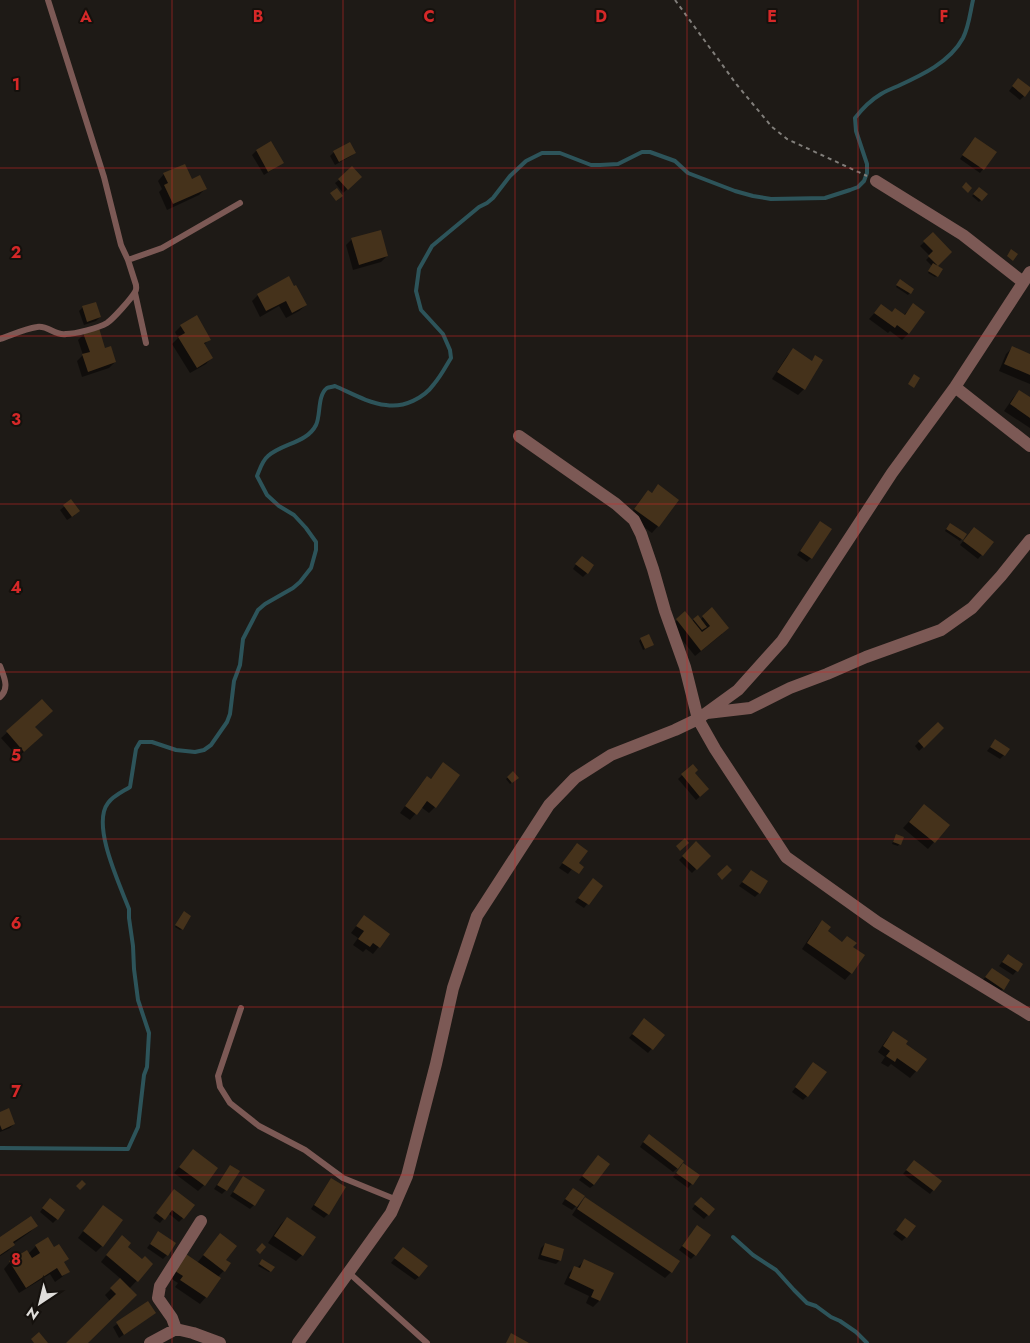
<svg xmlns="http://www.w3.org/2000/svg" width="1030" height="1343" font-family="Jost,sans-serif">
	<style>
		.shadow { fill: #0007 }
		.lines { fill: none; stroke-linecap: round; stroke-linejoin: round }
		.stream { stroke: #2d545a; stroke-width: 4 }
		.building { fill: #45321b }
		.path { stroke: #817e7a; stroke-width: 2; stroke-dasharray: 4 4; stroke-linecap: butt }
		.lane { stroke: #7c5955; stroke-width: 6 }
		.street { stroke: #7c5955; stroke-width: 12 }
		.grid { fill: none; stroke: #d62828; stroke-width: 1; stroke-opacity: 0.55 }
		.grid-label { font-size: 16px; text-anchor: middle; font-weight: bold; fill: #d62828; stroke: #15110d; stroke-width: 4; stroke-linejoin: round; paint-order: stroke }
	</style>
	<rect width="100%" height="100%" fill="#1e1a16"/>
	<path class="shadow" d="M1015,83L1024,96L1020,100L1009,91Z
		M971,142L983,169L980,173L960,159Z
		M271,143L282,163L278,166L264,175L252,155L256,151Z
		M334,152L355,153L351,156L335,165L330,156Z
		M164,174L205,189L199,195L167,210L159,192L162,189L158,181Z
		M339,180L356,181L343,193L335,183Z
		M979,189L986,194L979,202L972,196Z
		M933,234L951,252L936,266L937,276L935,277L928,273L932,266L926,260L930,256L920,246Z
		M352,239L387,256L381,262L353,270L346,245Z
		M899,282L913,289L908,295L896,287Z
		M258,295L306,305L299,311L286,318L279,306L260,317L252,301Z
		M913,305L924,312L908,334L902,340L890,331L888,333L869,319L881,306L892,313L904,315Z
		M83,307L100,317L96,321L84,325L79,311Z
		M181,326L209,339L204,345L212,357L206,364L190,373L172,344L178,338L175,332Z
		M84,334L105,350L115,362L109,368L82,377L77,361L83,355L78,340Z
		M1012,348L1030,355V384L999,371L1006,354Z
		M793,350L804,389L798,395L772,379L787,356Z
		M1019,392L1030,399V428L1004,411L1013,398Z
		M659,486L677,500L658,526L652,533L629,516L642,498L648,492L651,494Z
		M71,501L75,515L67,520L60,510Z
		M820,523L811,558L807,562L797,555Z
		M948,526L965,534L960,541L945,531Z
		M970,532L992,542L978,559L960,545Z
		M578,561L587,573L583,577L573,569Z
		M685,613L692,621L697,617L700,620L703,617L722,634L695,656L671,626Z
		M641,639L651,646L643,650L639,641Z
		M42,701L34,727L35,742L18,757L1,738Z
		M938,723L943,728L919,751L915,746Z
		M995,741L1004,755L1000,759L987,751Z
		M443,764L435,807L429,813L421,807L410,820L400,813L421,784L430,780Z
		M692,766L694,773L704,793L696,800L678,779Z
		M513,773L517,778L510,784L506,779Z
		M924,805L948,825L928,849L903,828Z
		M895,837L902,838L898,846L892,844Z
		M696,843L709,856L692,873L679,860Z
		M573,848L586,851L568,874L559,868Z
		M751,871L759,893L755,897L739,886Z
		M593,879L602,886L584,908L575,902Z
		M183,914L182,929L180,930L175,927Z
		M364,916L389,934L373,954L366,949L363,952L353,945L358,938L351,933Z
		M822,922L826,932L863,956L851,973L845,980L802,949L816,928Z
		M1004,959L1022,964L1013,975L999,966Z
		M992,969L1003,989L999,993L982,981Z
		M640,1024L663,1035L648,1053L629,1038Z
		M893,1033L904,1044L916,1071L910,1078L891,1064L888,1067L881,1063L885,1057L878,1052L887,1039Z
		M810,1068L807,1096L803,1100L792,1092Z
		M0,1113L14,1124L10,1128L0,1132Z
		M645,1139L698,1176L688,1188L673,1177L681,1167L680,1166L673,1172L640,1147Z
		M193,1151L204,1185L198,1191L174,1173Z
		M595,1160L594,1185L590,1188L579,1180Z
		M914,1161L940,1181L930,1194L903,1174Z
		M227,1170L226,1190L222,1194L214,1189Z
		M331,1179L328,1214L324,1218L311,1209L328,1183Z
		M240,1182L254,1205L250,1209L230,1196Z
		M569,1193L577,1205L572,1210L562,1204Z
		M170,1195L183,1218L179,1222L168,1213L160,1223L153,1218Z
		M585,1199L671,1272L665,1278L572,1215L578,1206L577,1205L578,1206Z
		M697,1202L713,1209L704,1219L692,1209Z
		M46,1204L57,1219L53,1223L40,1212Z
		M97,1213L102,1246L96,1252L78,1238Z
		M287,1218L302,1255L296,1261L268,1243L281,1224Z
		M902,1223L906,1237L902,1241L893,1234Z
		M36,1226L30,1232L13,1244L14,1245L8,1251L0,1256V1238Z
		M693,1231L695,1255L691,1259L679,1250Z
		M220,1235L225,1260L230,1264L218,1277L219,1278L206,1297L200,1304L175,1287L178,1283L170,1278L180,1262L197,1263Z
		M155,1237L167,1255L163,1259L147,1248Z
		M116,1243L126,1247L142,1261L152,1264L129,1289L87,1343H68L110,1301L105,1295L121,1279L101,1262Z
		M545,1244L560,1260L556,1264L538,1259L541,1248Z
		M36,1246L63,1263L68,1271L62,1277L55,1282L50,1274L19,1293L4,1269L10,1262L28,1254Z
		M399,1253L419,1277L415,1280L391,1263Z
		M584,1261L599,1301L593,1307L586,1303L589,1296L564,1284L569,1273L575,1267L577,1268Z
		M261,1262L270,1271L269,1272L258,1266Z
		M147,1303L154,1313L119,1338L113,1327Z"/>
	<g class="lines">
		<path class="stream" d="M0,1148L128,1149L138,1127L144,1075L147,1067L149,1033L138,1000L134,969L133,946L129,918V909C120,885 91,825 108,803C113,796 122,792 130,787L136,749L140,742H152L176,750L195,752L204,750L211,745L227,722L230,714L234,681L240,665L243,639L258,610L265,604L293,588L300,582L311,568L316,550V542L306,528L294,515L279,506L267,495L257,476C260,469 262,461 268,456C283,443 307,443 316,425C321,415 317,396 327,388C329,387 332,387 335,386C351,393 368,403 386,405C404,408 424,398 434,384C441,376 446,366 451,358L450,350L443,334L421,310L416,291L419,269L432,246L479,207L487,203L493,198L510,176L526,161L542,153H560L591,165H600L618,164L642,152H650L675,161L688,173L735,191L753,196L771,199L825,198L850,190L858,187L864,181L867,173V164L856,131L855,118C862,109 871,100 881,94C886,91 893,88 898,86C922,75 950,62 963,38C969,26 970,13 973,0
			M733,1237L753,1255L776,1270L794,1290L807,1303L816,1306L831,1317L840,1321L856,1332L867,1343"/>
	</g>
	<path class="building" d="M1018,78L1030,87V90L1025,97L1012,86Z
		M975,137L997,152L984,170L962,155Z
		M271,141L284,163L268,172L256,150Z
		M350,142L356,153L339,162L333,151Z
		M185,164L192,179L200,175L207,189L173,204L164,185L168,183L163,173Z
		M352,166L362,177L348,190L338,179Z
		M966,182L972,188L968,193L962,187Z
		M979,187L988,194L982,201L973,194Z
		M337,188L343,196L336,201L330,193Z
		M381,230L388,256L359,265L351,238Z
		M933,232L952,252L938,266L928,256L933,251L923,241Z
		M1011,249L1018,254L1013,261L1007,256Z
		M933,263L943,269L938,277L928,271Z
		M289,276L294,286L296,285L307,305L292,313L286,301L266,311L257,294Z
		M900,279L914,289L911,294L896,285Z
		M96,302L101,317L87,322L82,306Z
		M913,303L925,312L909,334L897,325L895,328L874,313L881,304L892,312L895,308L905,315Z
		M197,315L211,340L204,343L213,358L197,368L178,337L185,333L180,325Z
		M99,328L105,348L111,346L116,362L88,372L82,354L90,352L83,333Z
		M1012,346L1030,354V375L1004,364Z
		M793,348L812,361L815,355L823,360L805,390L777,372Z
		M914,374L920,378L914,388L908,384Z
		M1019,390L1030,397V418L1010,404Z
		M658,484L679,500L659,527L634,509L648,490L652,493Z
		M71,499L80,511L72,517L63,505Z
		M820,521L832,529L812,559L800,551Z
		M950,523L967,534L963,540L946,529Z
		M974,527L994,542L983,556L963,541Z
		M582,556L594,565L588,574L575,564Z
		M712,607L729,628L701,651L676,619L685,611L702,632L710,626L702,616Z
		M698,615L707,627L702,630L693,619Z
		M649,634L654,645L645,649L640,638Z
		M42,699L53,711L35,727L43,735L24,752L6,731Z
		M938,722L944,728L924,748L918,741Z
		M995,739L1010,749L1005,756L990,747Z
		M443,762L460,775L436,808L427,801L417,815L405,806L427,776L431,779Z
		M693,764L698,770L695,773L709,789L700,797L681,774Z
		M513,771L519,778L512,783L507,777Z
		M924,804L950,825L935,843L909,822Z
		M896,834L904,837L901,845L893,842Z
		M685,838L689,843L680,851L676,846Z
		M696,841L711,856L697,870L682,856Z
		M577,843L588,851L579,863L584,867L579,874L562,863Z
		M727,865L732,870L722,880L717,874Z
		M751,870L768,881L760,894L742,882Z
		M593,878L603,886L589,905L578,898Z
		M184,911L191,916L183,930L175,925Z
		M364,915L390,934L380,948L373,943L370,947L358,939L364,931L356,926Z
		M822,920L831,927L828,931L842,942L847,936L857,943L853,947L865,955L852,974L807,943Z
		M1008,954L1023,964L1018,972L1002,962Z
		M992,968L1010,980L1004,990L985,977Z
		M644,1018L665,1035L653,1050L632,1034Z
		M893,1031L908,1041L906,1044L927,1059L917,1072L897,1058L895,1062L886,1056L890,1051L883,1046Z
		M813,1062L827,1072L808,1097L795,1087Z
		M9,1108L15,1124L2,1130L0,1125V1112Z
		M649,1134L684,1161L678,1169L643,1142Z
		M193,1149L218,1168L205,1186L179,1167Z
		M598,1155L610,1164L594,1185L582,1176Z
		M914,1160L942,1181L934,1191L906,1170Z
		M683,1163L700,1175L693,1185L676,1173Z
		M230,1165L240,1171L227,1191L217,1185Z
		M243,1176L265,1190L255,1206L233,1192Z
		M331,1178L346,1187L329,1215L314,1205Z
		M82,1180L86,1184L80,1190L76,1186Z
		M573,1188L585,1196L577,1207L565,1199Z
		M174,1189L195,1205L184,1219L172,1210L165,1220L156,1213Z
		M585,1197L680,1261L672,1273L577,1209Z
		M701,1197L715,1209L709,1216L694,1204Z
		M50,1198L65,1210L58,1220L42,1208Z
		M103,1205L123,1220L103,1247L83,1231Z
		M31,1216L38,1226L13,1242L15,1245L0,1255V1237Z
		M287,1217L316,1237L303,1256L274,1236Z
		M905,1218L916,1226L907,1238L896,1230Z
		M697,1225L711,1235L696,1256L682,1246Z
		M158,1231L176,1243L168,1256L150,1244Z
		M220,1233L237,1246L226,1260L231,1263L225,1272L203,1255Z
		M122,1235L131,1243L128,1247L142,1259L145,1256L153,1264L138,1282L106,1255Z
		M48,1237L54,1247L59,1244L69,1259L64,1262L70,1272L62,1276L57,1268L26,1288L9,1261L27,1250L32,1258L40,1253L35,1245Z
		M262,1243L266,1247L260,1254L256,1250Z
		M545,1243L564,1249L561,1261L541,1255Z
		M403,1247L428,1266L419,1277L394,1258Z
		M186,1254L221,1278L207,1298L180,1280L183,1276L175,1271Z
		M262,1259L275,1267L271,1272L259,1264Z
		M584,1259L614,1273L600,1301L591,1297L594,1290L569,1278L574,1266L580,1268Z
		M120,1278L137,1295L88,1343H66L116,1294L110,1288Z
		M148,1301L156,1313L124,1335L116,1322Z
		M39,1332L48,1343H34L31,1339Z
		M511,1333L529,1343H506Z"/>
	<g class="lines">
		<path class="path" d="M675,0L737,85L772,127L787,139L867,176"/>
		<path class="lane" d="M48,0L104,177L121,245L128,260L162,248L240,203
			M135,293L146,343
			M0,339C12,335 24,329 37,327C48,325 55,336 66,334C75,334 99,328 107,323C113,319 131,299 135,292C137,289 136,288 136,285L128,260
			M0,666C4,677 10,688 0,697
			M241,1008L218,1076L220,1087L230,1103L259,1126L305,1150L343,1178L397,1200
			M348,1272L427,1343"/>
		<path class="street" d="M876,181L963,235L1023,282
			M955,387L1030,446
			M519,436L616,504L634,520L641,534L653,569L665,611L685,667L698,719L715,749L786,857L877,922L1030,1015
			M707,713L750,708L790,688L827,674L866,657L941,630L972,608L1001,576L1030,540
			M176,1329L172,1318L158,1298L160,1286L201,1221
			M150,1343L176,1329L193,1333L220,1343
			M298,1343L391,1213L407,1176L436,1064L453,988L477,916L549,805L575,778L611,755L675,730L698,719L738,690L782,641L892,473L955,387L1030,272"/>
	</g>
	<path class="grid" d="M172,0V1343M343,0V1343M515,0V1343M687,0V1343M858,0V1343M0,168H1030M0,336H1030M0,504H1030M0,672H1030M0,839H1030M0,1007H1030M0,1175H1030"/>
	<g class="grid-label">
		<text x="86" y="22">A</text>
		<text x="258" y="22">B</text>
		<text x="429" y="22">C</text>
		<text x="601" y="22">D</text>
		<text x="772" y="22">E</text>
		<text x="944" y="22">F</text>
		<text x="16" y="90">1</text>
		<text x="16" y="258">2</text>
		<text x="16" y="425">3</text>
		<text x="16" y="593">4</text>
		<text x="16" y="761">5</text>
		<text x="16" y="929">6</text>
		<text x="16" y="1097">7</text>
		<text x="16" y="1265">8</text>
	</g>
	<g transform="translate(40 1303) rotate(215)" stroke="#15110d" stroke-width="4" paint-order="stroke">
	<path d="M0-4L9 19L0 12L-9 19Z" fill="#dfddda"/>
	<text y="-8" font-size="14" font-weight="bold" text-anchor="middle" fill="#dfddda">N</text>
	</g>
</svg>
